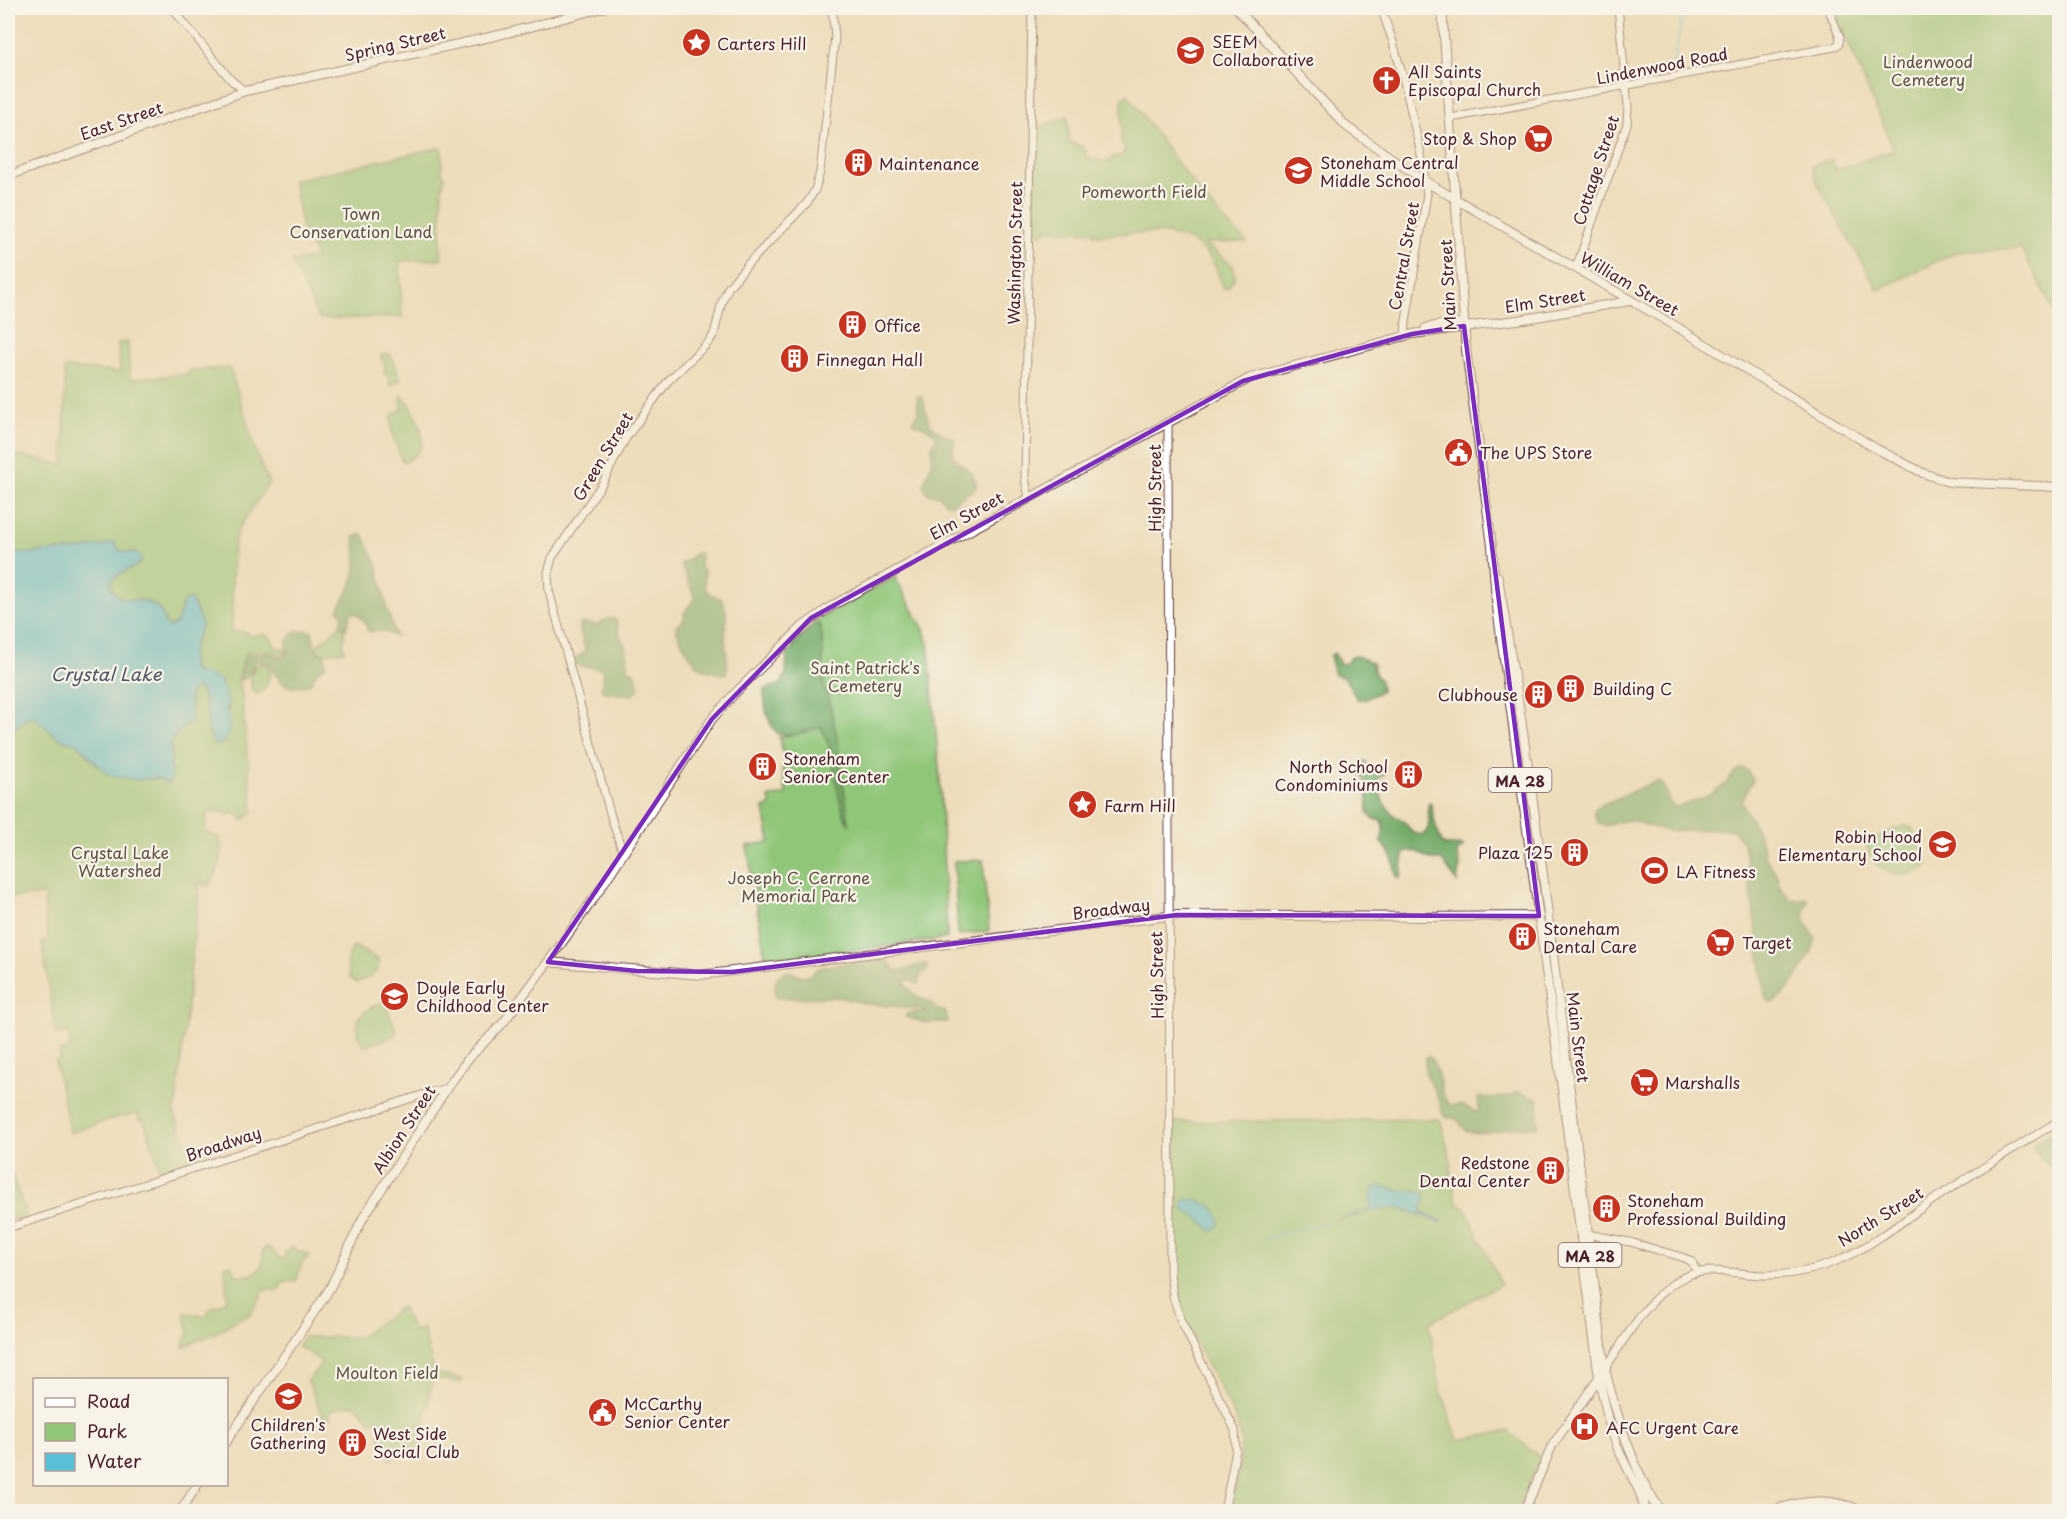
<svg xmlns="http://www.w3.org/2000/svg" width="2067" height="1519" font-family="'Playpen Sans',sans-serif">
	<style>
		.green { fill: #8fc678; stroke: #6c7252; stroke-width: 1.5 }
		.forest { fill: #73ab68; stroke: #5e654a; stroke-width: 1.5 }
		.water { fill: #59bfd7; stroke: #526f81; stroke-width: 1.5 }
		.lines { fill: none; stroke-linecap: round; stroke-linejoin: round }
		.stream { stroke: #59bfd7; stroke-width: 1.5 }
		.minor-casing { stroke: #623c40; stroke-width: 9 }
		.major-casing { stroke: #623c40; stroke-width: 10 }
		.highway-casing { stroke: #623c40; stroke-width: 11 }
		.minor { stroke: #fff; stroke-width: 7 }
		.major { stroke: #fff; stroke-width: 8 }
		.highway { stroke: #fff; stroke-width: 9 }
		.marked { fill: none; stroke: #7b2cbf; stroke-width: 4.5; stroke-linejoin: round }
		.labels { text-anchor: middle; dominant-baseline: central; stroke-width: 4.5; stroke-linejoin: round; paint-order: stroke }
		.shield { fill: #f7f3e8; stroke: #7e5f64; stroke-width: 1.5 }
		.shield-label { font-size: 15px; font-weight: bold; fill: #4a1f2b }
		.poi-label { font-size: 16px; fill: #4a1f2b; stroke: #f7f3e8; text-anchor: start }
		.street-label { font-size: 16px; fill: #4a1f2b; stroke: #f7f3e8 }
		.park-label { font-size: 16px; fill: #5f5142; stroke: #f7f3e8 }
		.water-label { font-size: 18px; font-style: italic; fill: #4f5767; stroke: #f7f3e8 }
	</style>
	<rect width="100%" height="100%" fill="#f7f3e8"/>
	<filter id="ink" filterUnits="userSpaceOnUse"><feTurbulence type="fractalNoise" baseFrequency=".0167" numOctaves="2"/><feDisplacementMap in="SourceGraphic" scale="12" xChannelSelector="R" yChannelSelector="G"/><feConvolveMatrix kernelMatrix="1 2 1 2 8 2 1 2 1" color-interpolation-filters="sRGB"/></filter>
	<filter id="wash" filterUnits="userSpaceOnUse"><feTurbulence type="fractalNoise" baseFrequency=".008" numOctaves="4" result="noise"/><feDisplacementMap in="SourceGraphic" scale="24" xChannelSelector="R" yChannelSelector="G"/><feGaussianBlur stdDeviation="1.35" result="paint"/><feColorMatrix in="noise" values="0 0 0 0 0 0 0 0 0 0 0 0 0 0 0 0 0 1.4 0 .05"/><feComposite in="paint" operator="in"/></filter>
	<g filter="url(#wash)">
		<rect width="100%" height="100%" fill="#edddba"/>
		<path class="green" d="M1833,8H2059V321L2021,248L1956,252L1878,290L1818,185L1812,166L1832,159L1836,170L1894,150Z
			M1128,95C1166,146 1200,200 1247,242L1205,243L1233,266L1235,277L1228,288H1222C1209,219 1147,234 1094,235L1095,232L1046,230L1043,234L1034,233L1035,129L1068,116L1069,141L1084,148L1089,159L1109,162L1113,157L1122,155L1125,151L1124,145L1121,143L1122,103L1123,98Z
			M442,147V172L445,177L442,186L441,259L400,261L402,317L325,319L319,318L292,262L316,257L302,229L293,180Z
			M128,342L130,379L187,374L191,370L230,368L258,458L269,483L237,531L233,550L232,587L233,609L231,632L242,631L253,636L264,634L270,637L277,648L285,649L287,652L282,656C270,651 257,649 245,654L237,683L241,686L253,812L244,820L234,813L228,815L223,812H207L205,832L219,838C220,841 222,845 222,848C222,858 215,884 205,887L200,882L176,1108L173,1109L192,1162L161,1172L144,1120H139L138,1113L112,1119L70,1133L55,1061L60,1060L59,1051L70,1050L69,1033L56,1035L42,942L48,941L44,895L8,898V744C12,729 17,723 32,716H34L60,739L77,743L97,765L147,779H162L166,783L171,743C175,732 189,727 191,716C193,705 185,697 194,688L200,689L208,712V729L213,743H223L229,734C228,723 228,713 228,703C228,695 221,686 217,679L194,672L191,655L192,648L201,627L199,617L192,604L182,605L177,623L168,627C164,622 165,618 162,613C151,597 136,601 120,598L112,589L110,583L116,576L139,564L133,552L124,553L116,548L115,542C80,553 43,551 8,554V453L64,465L65,368L120,372L118,343Z
			M390,354L401,379L391,386L389,384L390,378L384,374L385,364L381,358V355Z
			M401,396C411,400 425,433 422,444C420,452 412,458 406,462L402,461C397,449 388,427 392,415L402,409Z
			M895,577L924,630L928,644L940,779L947,938L766,962L747,846L770,842L764,808L771,806L769,798L786,794L782,767L786,766L779,737L807,731L792,644L820,618Z
			M339,627H343L345,630L343,645L345,651L324,653L317,651V645Z
			M261,662L268,666L271,672L265,689L257,694L251,689V675L255,666Z
			M1904,825L1912,828L1928,865C1904,884 1871,873 1866,842Z
			M983,860L989,931L958,935L954,861Z
			M354,946L378,960V969L371,976L357,983L350,978C346,965 347,958 354,946Z
			M384,1002L397,1031L395,1036L364,1046L357,1034L358,1018L371,1007Z
			M1440,1119L1451,1160L1450,1168L1457,1204L1464,1206L1501,1284L1429,1323L1440,1387L1458,1440L1508,1431L1540,1458L1517,1511H1228C1234,1488 1245,1458 1240,1434C1238,1420 1230,1408 1224,1396C1204,1357 1176,1316 1174,1271V1122Z
			M8,1163L26,1215L8,1221Z
			M266,1247L270,1248L280,1259L285,1257V1251L294,1247L298,1252L307,1253L309,1257L302,1263L296,1281L283,1282L278,1291L265,1289L250,1315L240,1318L219,1331L183,1347L189,1332L184,1313C191,1312 197,1317 203,1316C210,1315 206,1313 210,1309C215,1305 222,1304 227,1299L225,1266L230,1264L237,1275C248,1277 256,1275 262,1266L263,1251Z
			M402,1307L413,1331L423,1328L434,1373L462,1379L461,1383L433,1378L420,1446L390,1459L378,1432L384,1429L380,1420L371,1421L355,1405L340,1407L329,1412L330,1418L324,1420L308,1381L322,1362L298,1346L304,1337H359Z"/>
		<path class="forest" d="M921,396L924,400C926,425 932,430 955,439L952,454C959,467 978,471 976,488L952,504L946,503L939,496L927,493L923,485L932,461V446L937,438C933,428 921,427 913,422V419L918,413L917,397Z
			M363,534L378,567L387,609L396,637L384,631L368,632L365,622L356,613H351L346,629L340,624L343,615L338,609C357,578 359,573 354,537Z
			M696,553H699L701,556L700,567L705,572C701,604 717,588 724,604C729,615 725,626 725,637C725,649 730,662 726,674C719,674 705,671 699,666C692,661 675,634 676,626L684,620V613L695,598L681,564Z
			M610,618L616,620L621,639L627,649L628,669L636,674L639,689L633,695L603,692L601,687L604,673L602,669C592,666 579,670 573,661L574,659L585,652C585,643 578,631 580,624L585,623L597,625Z
			M815,622H818L822,636L824,686L829,701L836,733L849,824C839,811 835,768 830,750C829,742 824,735 821,727L794,735L778,734C767,723 765,708 764,692L766,689L781,684L786,673L787,654Z
			M296,631H312L316,652L325,654L326,666L316,673L311,683C287,694 279,682 268,662L256,660L248,677L240,681L245,656C259,651 271,654 284,659L288,651L286,643Z
			M1334,653L1340,664H1345L1352,657L1357,656L1372,663L1374,674L1380,680L1381,691L1366,699H1357L1345,678L1335,675L1330,656Z
			M1362,761H1365L1369,767L1381,766L1386,768L1385,774L1379,778L1377,782L1383,802L1394,816L1403,820L1413,833L1423,835C1434,826 1426,814 1429,803L1431,804L1436,827L1442,844C1449,847 1458,843 1464,847L1457,852L1460,866L1457,882L1442,860H1432C1420,855 1419,848 1404,853L1401,877L1399,879L1397,877L1391,854L1381,842L1384,829L1383,821L1374,819L1368,814C1367,799 1371,786 1360,774L1362,770Z
			M1742,768L1747,770L1753,780L1741,801L1758,832L1766,858L1777,875L1779,885L1790,899L1798,900L1805,898L1809,900C1799,916 1806,925 1816,938C1813,954 1787,997 1772,1003L1768,1001L1765,996L1745,848L1742,841L1732,829L1666,831L1629,820L1604,826L1598,823L1594,812L1596,807L1656,781C1670,783 1662,797 1674,807C1692,803 1710,797 1724,785C1730,779 1734,772 1742,768Z
			M882,959L888,961L895,971C911,972 914,963 926,964L928,969L921,974L919,984H916L911,980L905,981V984L917,997L930,1002L936,1009L946,1012L948,1022L927,1023L905,1017L907,1013L927,1011L921,1009L868,1004L837,997L778,998L775,995L776,979C791,962 796,980 810,975C812,974 814,971 817,969C829,964 868,961 882,959Z
			M1429,1056C1441,1069 1438,1091 1449,1105H1463L1478,1113L1479,1111L1478,1098C1490,1096 1509,1101 1517,1091C1524,1096 1533,1095 1538,1099V1127L1508,1128L1499,1131L1479,1133L1466,1131L1458,1120L1447,1117L1442,1113L1441,1105L1425,1071L1426,1057Z
			M2059,1128V1177C2053,1166 2037,1158 2033,1146L2036,1141Z"/>
		<path class="water" d="M115,542C117,555 127,551 137,553L142,560C134,572 114,570 110,586C121,610 143,590 161,612C164,616 164,621 166,626L170,627L177,623L184,601L191,599L202,625C196,640 186,656 194,672C202,673 213,677 221,681C223,687 226,694 228,700C230,708 226,701 227,709C228,722 236,742 215,745C202,728 213,704 198,687L191,691C187,700 194,710 190,720C185,729 175,733 171,743V782L169,783L156,778L137,780L111,776L97,764L77,743L60,739L32,716C10,726 9,735 8,757V554C44,551 80,553 115,542Z
			M1380,1186L1404,1191L1415,1190L1426,1194L1421,1212L1442,1221V1223L1399,1207L1378,1210L1337,1220L1370,1209C1372,1199 1366,1191 1380,1186Z
			M1186,1199L1198,1200L1215,1208L1220,1223L1216,1230L1212,1231L1194,1215L1183,1210V1202Z"/>
		<g class="lines">
			<path class="stream" d="M1672,69L1684,8
				M1266,1239C1287,1230 1310,1228 1332,1221"/>
		</g>
	</g>
	<g filter="url(#ink)">
		<g class="lines">
			<defs>
				<path id="minor" d="M172,8L231,80L245,91
					M1381,8L1392,39L1403,77L1421,154L1427,194L1406,321L1405,336
					M1451,118L1834,47L1839,44L1840,37L1828,8
					M1576,268L1627,124L1628,106L1618,8
					M1168,422L1170,1273L1173,1296L1181,1321L1235,1430L1236,1450L1224,1512
					M1029,498L1025,478L1032,8
					M623,853L612,820L549,591L548,573L552,558L602,484L626,438L668,381L709,342L714,334L722,302L728,288L748,264L807,203L815,190L820,172L835,37L832,8
					M8,1228L428,1093L447,1088
					M1587,1234L1630,1242L1685,1258L1692,1262L1697,1272
					M1605,1369C1625,1339 1646,1300 1677,1281C1705,1263 1735,1275 1766,1275C1792,1275 1817,1270 1841,1259C1875,1244 1905,1219 1936,1198C1977,1171 2018,1146 2060,1120"/>
				<path id="major" d="M1236,8L1347,127L1426,182L1672,324L1875,448L1923,473L1949,482L2060,487
					M1442,8L1466,349L1492,546L1496,600L1562,1089L1599,1378L1610,1427L1618,1449L1644,1501
					M8,176L245,91L499,35L603,8
					M1426,328L1455,322L1464,326
					M1498,577L1521,718L1540,851L1605,1369C1616,1415 1631,1459 1653,1502
					M548,962L701,975L1177,915L1425,917L1539,916
					M226,1442L321,1302L330,1288L363,1218L447,1088L468,1059L503,1023L548,962L592,901L712,719L734,694L803,626L833,605L1250,378L1412,334L1524,319L1630,301
					M180,1512L198,1484
					M1524,1512L1552,1446L1600,1376"/>
				<path id="highway" d="M1641,1495L1646,1512
					M1651,1496L1661,1512
					M1770,1512C1802,1500 1831,1497 1863,1512
					M1792,1512L1816,1507L1844,1512"/>
			</defs>
			<use href="#minor" class="minor-casing"/>
			<use href="#major" class="major-casing"/>
			<use href="#highway" class="highway-casing"/>
			<use href="#minor" class="minor"/>
			<use href="#major" class="major"/>
			<use href="#highway" class="highway"/>
		</g>
	</g>
	<path d="M0 0H2067V1519H0ZM1464,326L1539,916L1177,915L732,972L637,971L548,962L712,719L811,618L1243,381L1412,334Z" fill="#edddba" fill-opacity=".55" fill-rule="evenodd"/>
	<path class="marked" d="M1464,326L1539,916L1177,915L732,972L637,971L548,962L712,719L811,618L1243,381L1412,334Z"/>
	<defs>
		<symbol id="sight-disc" viewBox="-11 -11 22 22"><circle r="9.5" fill="#c8321e" stroke="#f7f3e8"/><path d="M0-6L1.8-2.2L6-1.7L2.9 1.2L3.7 5.4L0 3.3L-3.7 5.4L-2.9 1.2L-6-1.7L-1.8-2.2Z" fill="#fff"/></symbol>
		<symbol id="school-disc" viewBox="-11 -11 22 22"><circle r="9.5" fill="#c8321e" stroke="#f7f3e8"/><path d="M0-5L7-2L0 1L-7-2ZM-4 1L0 2.5L4 1V4Q0 6-4 4Z" fill="#fff"/></symbol>
		<symbol id="church-disc" viewBox="-11 -11 22 22"><circle r="9.5" fill="#c8321e" stroke="#f7f3e8"/><path d="M-1.2-6h2.4v3.5h3.3v2.4h-3.3V6h-2.4V-.1h-3.3v-2.4h3.3Z" fill="#fff"/></symbol>
		<symbol id="supermarket-disc" viewBox="-11 -11 22 22"><circle r="9.5" fill="#c8321e" stroke="#f7f3e8"/><path d="M-6-5.5h2.5l.6 2H6L4.5 2H-2.5L-4.4-4H-6ZM-1.5 3.2a1.3 1.3 0 1 0 .1 0ZM3 3.2a1.3 1.3 0 1 0 .1 0Z" fill="#fff"/></symbol>
		<symbol id="building-disc" viewBox="-11 -11 22 22"><circle r="9.5" fill="#c8321e" stroke="#f7f3e8"/><path d="M-4-6H4V6H1V3H-1V6H-4ZM-2.5-4.3h1.7v1.8h-1.7ZM.8-4.3h1.7v1.8H.8ZM-2.5-1h1.7V.8h-1.7ZM.8-1h1.7V.8H.8Z" fill="#fff"/></symbol>
		<symbol id="civic-disc" viewBox="-11 -11 22 22"><circle r="9.5" fill="#c8321e" stroke="#f7f3e8"/><path d="M-.6-6.5H3V-4.5H.6V-3L4-1V1h2V6H-6V1h2V-1L-.6-3ZM-1.2 2.5V6h2.4V2.5Z" fill="#fff"/></symbol>
		<symbol id="stadium-disc" viewBox="-11 -11 22 22"><circle r="9.5" fill="#c8321e" stroke="#f7f3e8"/><path d="M0-5a6.5 5 0 1 0 0 10a6.5 5 0 1 0 0-10ZM-3.5-1.8h7v3.6h-7Z" fill="#fff"/></symbol>
		<symbol id="hospital-disc" viewBox="-11 -11 22 22"><circle r="9.5" fill="#c8321e" stroke="#f7f3e8"/><path d="M-5-5h3v3.5h4V-5h3V5h-3V1.5h-4V5h-3Z" fill="#fff"/></symbol>
	</defs>
	<g fill-rule="evenodd">
		<use href="#sight-disc" x="680" y="26" width="33" height="33"/>
		<use href="#school-disc" x="1174" y="34" width="33" height="33"/>
		<use href="#church-disc" x="1370" y="64" width="33" height="33"/>
		<use href="#supermarket-disc" x="1522" y="122" width="33" height="33"/>
		<use href="#building-disc" x="842" y="146" width="33" height="33"/>
		<use href="#school-disc" x="1282" y="154" width="33" height="33"/>
		<use href="#building-disc" x="836" y="308" width="33" height="33"/>
		<use href="#building-disc" x="778" y="342" width="33" height="33"/>
		<use href="#civic-disc" x="1442" y="436" width="33" height="33"/>
		<use href="#building-disc" x="1554" y="672" width="33" height="33"/>
		<use href="#building-disc" x="1522" y="678" width="33" height="33"/>
		<use href="#building-disc" x="746" y="750" width="33" height="33"/>
		<use href="#building-disc" x="1392" y="758" width="33" height="33"/>
		<use href="#sight-disc" x="1066" y="788" width="33" height="33"/>
		<use href="#school-disc" x="1926" y="828" width="33" height="33"/>
		<use href="#building-disc" x="1558" y="836" width="33" height="33"/>
		<use href="#stadium-disc" x="1638" y="854" width="33" height="33"/>
		<use href="#building-disc" x="1506" y="920" width="33" height="33"/>
		<use href="#supermarket-disc" x="1704" y="926" width="33" height="33"/>
		<use href="#school-disc" x="378" y="980" width="33" height="33"/>
		<use href="#supermarket-disc" x="1628" y="1066" width="33" height="33"/>
		<use href="#building-disc" x="1534" y="1154" width="33" height="33"/>
		<use href="#building-disc" x="1590" y="1192" width="33" height="33"/>
		<use href="#school-disc" x="272" y="1380" width="33" height="33"/>
		<use href="#civic-disc" x="586" y="1396" width="33" height="33"/>
		<use href="#hospital-disc" x="1568" y="1410" width="33" height="33"/>
		<use href="#building-disc" x="336" y="1426" width="33" height="33"/>
	</g>
	<g class="labels">
		<g class="shield">
			<rect x="1488.5" y="768" width="63" height="24" rx="4.5"/>
			<rect x="1558.5" y="1243" width="63" height="24" rx="4.5"/>
		</g>
		<g class="shield-label">
			<text x="1520" y="780">MA 28</text>
			<text x="1590" y="1255">MA 28</text>
		</g>
		<g class="poi-label">
			<text x="1212" y="41">SEEM<tspan x="1212" dy="18">Collaborative</tspan></text>
			<text x="717" y="43">Carters Hill</text>
			<text x="1408" y="71">All Saints<tspan x="1408" dy="18">Episcopal Church</tspan></text>
			<text x="1517" y="138" text-anchor="end">Stop &amp; Shop</text>
			<text x="1320" y="162">Stoneham Central<tspan x="1320" dy="18">Middle School</tspan></text>
			<text x="879" y="163">Maintenance</text>
			<text x="874" y="325">Office</text>
			<text x="816" y="359">Finnegan Hall</text>
			<text x="1480" y="452">The UPS Store</text>
			<text x="1592" y="688">Building C</text>
			<text x="1518" y="694" text-anchor="end">Clubhouse</text>
			<text x="783" y="758">Stoneham<tspan x="783" dy="18">Senior Center</tspan></text>
			<text x="1388" y="766" text-anchor="end">North School<tspan x="1388" dy="18">Condominiums</tspan></text>
			<text x="1104" y="805">Farm Hill</text>
			<text x="1922" y="836" text-anchor="end">Robin Hood<tspan x="1922" dy="18">Elementary School</tspan></text>
			<text x="1553" y="852" text-anchor="end">Plaza 125</text>
			<text x="1676" y="871">LA Fitness</text>
			<text x="1543" y="928">Stoneham<tspan x="1543" dy="18">Dental Care</tspan></text>
			<text x="1742" y="942">Target</text>
			<text x="416" y="987">Doyle Early<tspan x="416" dy="18">Childhood Center</tspan></text>
			<text x="1665" y="1082">Marshalls</text>
			<text x="1530" y="1162" text-anchor="end">Redstone<tspan x="1530" dy="18">Dental Center</tspan></text>
			<text x="1627" y="1200">Stoneham<tspan x="1627" dy="18">Professional Building</tspan></text>
			<text x="624" y="1403">McCarthy<tspan x="624" dy="18">Senior Center</tspan></text>
			<text x="288" y="1424" text-anchor="middle">Children's<tspan x="288" dy="18">Gathering</tspan></text>
			<text x="1606" y="1427">AFC Urgent Care</text>
			<text x="373" y="1433">West Side<tspan x="373" dy="18">Social Club</tspan></text>
		</g>
		<g class="street-label">
			<text transform="translate(395 43) rotate(-13)">Spring Street</text>
			<text transform="translate(1662 65) rotate(-11)">Lindenwood Road</text>
			<text transform="translate(121 120) rotate(-19)">East Street</text>
			<text transform="translate(1595 170) rotate(-72)">Cottage Street</text>
			<text transform="translate(1014 253) rotate(-89)">Washington Street</text>
			<text transform="translate(1403 256) rotate(-80)">Central Street</text>
			<text transform="translate(1630 283) rotate(30)">William Street</text>
			<text transform="translate(1447 285) rotate(-93)">Main Street</text>
			<text transform="translate(1545 300) rotate(-9)">Elm Street</text>
			<text transform="translate(602 456) rotate(-59)">Green Street</text>
			<text transform="translate(1154 488) rotate(-90)">High Street</text>
			<text transform="translate(966 515) rotate(-29)">Elm Street</text>
			<text transform="translate(1111 908) rotate(-7)">Broadway</text>
			<text transform="translate(1156 975) rotate(-91)">High Street</text>
			<text transform="translate(1579 1037) rotate(83)">Main Street</text>
			<text transform="translate(403 1129) rotate(-57)">Albion Street</text>
			<text transform="translate(223 1143) rotate(-18)">Broadway</text>
			<text transform="translate(1880 1216) rotate(-32)">North Street</text>
		</g>
		<g class="park-label">
			<text x="1928" y="61">Lindenwood<tspan x="1928" dy="18">Cemetery</tspan></text>
			<text x="1144" y="191">Pomeworth Field</text>
			<text x="361" y="213">Town<tspan x="361" dy="18">Conservation Land</tspan></text>
			<text x="865" y="667">Saint Patrick's<tspan x="865" dy="18">Cemetery</tspan></text>
			<text x="120" y="852">Crystal Lake<tspan x="120" dy="18">Watershed</tspan></text>
			<text x="799" y="877">Joseph C. Cerrone<tspan x="799" dy="18">Memorial Park</tspan></text>
			<text x="387" y="1372">Moulton Field</text>
		</g>
		<g class="water-label">
			<text x="106" y="673">Crystal Lake</text>
		</g>
	</g>
	<rect width="2067" height="1519" fill="none" stroke="#f7f3e8" stroke-width="30"/>
	<rect x="33" y="1378" width="195" height="108" fill="#f7f3e8" stroke="#b29e9c" stroke-width="1.5"/>
	<rect x="45" y="1398" width="30" height="9" fill="#ffffff" stroke="#b29e9c" stroke-width="1.5"/>
	<text x="87" y="1408" font-size="18" fill="#4a1f2b">Road</text>
	<rect x="45" y="1423" width="30" height="18" fill="#8fc678" stroke="#b29e9c" stroke-width="1.5"/>
	<text x="87" y="1438" font-size="18" fill="#4a1f2b">Park</text>
	<rect x="45" y="1453" width="30" height="18" fill="#59bfd7" stroke="#b29e9c" stroke-width="1.5"/>
	<text x="87" y="1468" font-size="18" fill="#4a1f2b">Water</text>
</svg>
